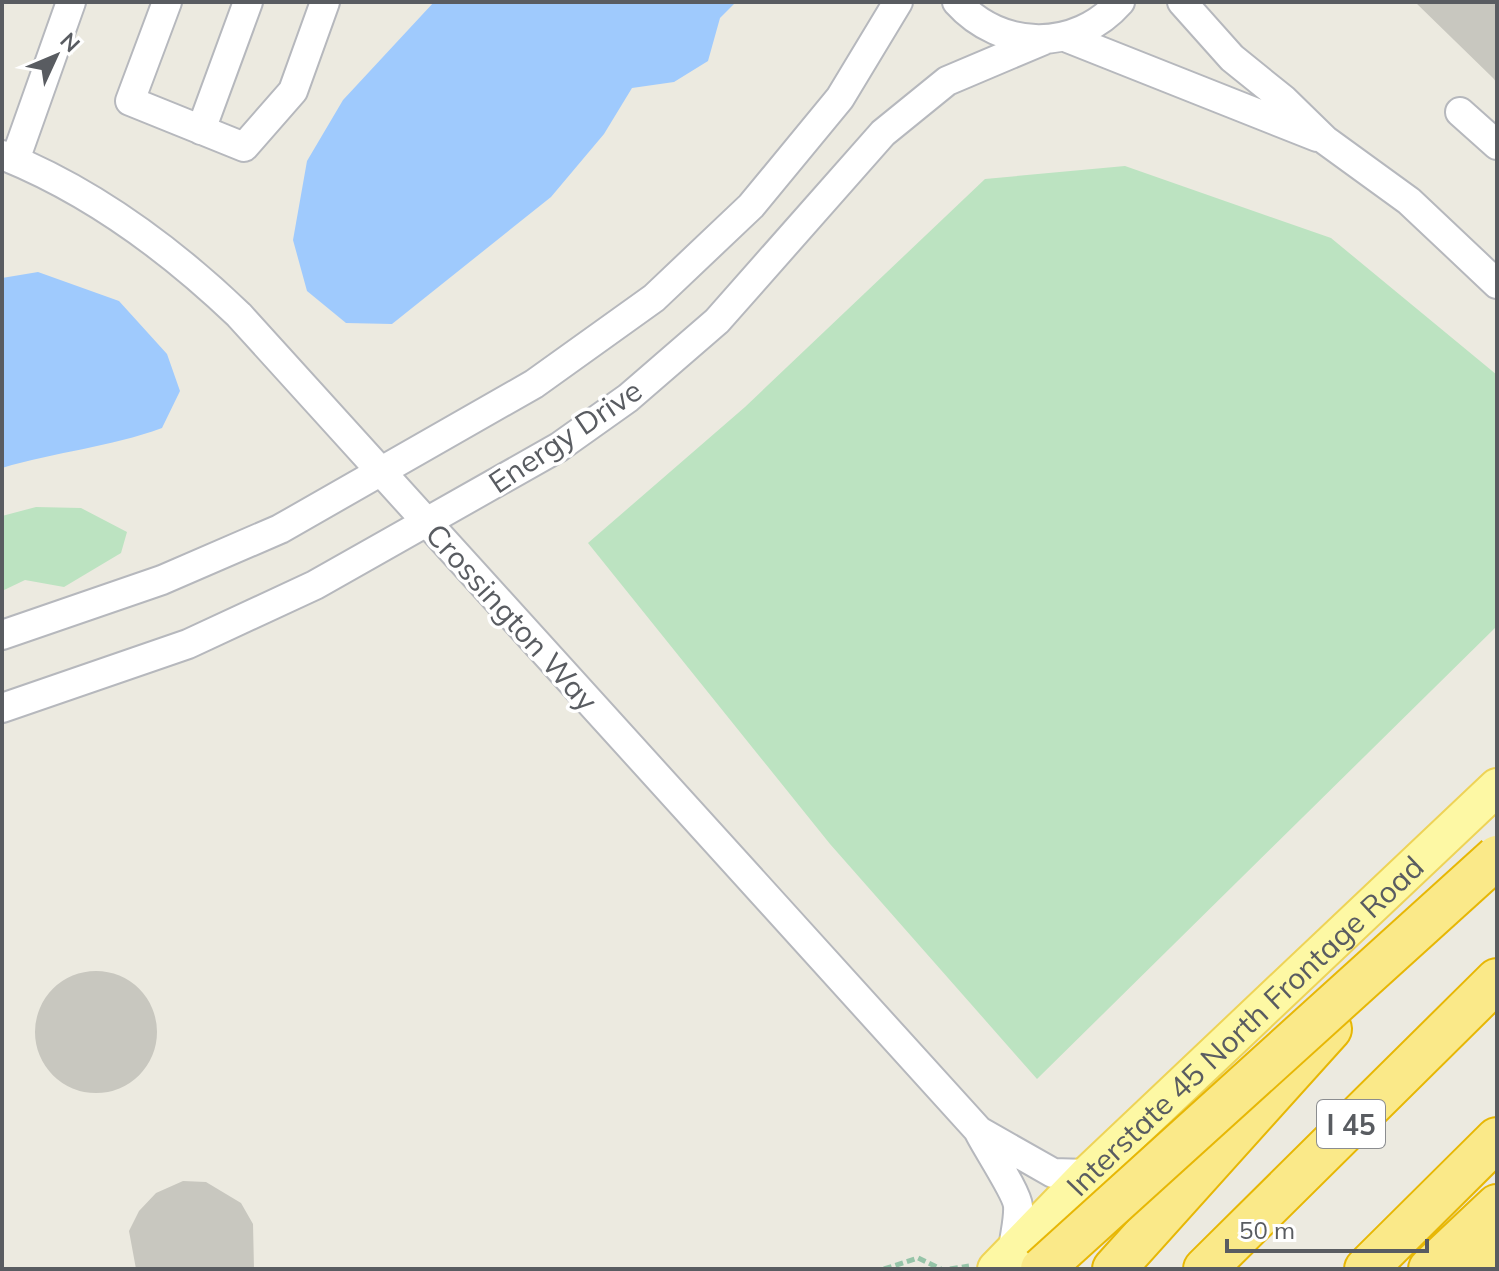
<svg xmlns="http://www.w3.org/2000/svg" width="1499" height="1271" font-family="Mulish,sans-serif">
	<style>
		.green { fill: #bce3c1 }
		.water { fill: #9fcafd }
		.building { fill: #c8c7bf }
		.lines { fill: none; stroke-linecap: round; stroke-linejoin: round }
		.minor-casing { stroke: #b6b8bd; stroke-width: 32 }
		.major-casing { stroke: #eed357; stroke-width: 40 }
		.highway-casing { stroke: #e7b705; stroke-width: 46 }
		.path { stroke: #96c4a8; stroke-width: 5; stroke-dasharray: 8 4; stroke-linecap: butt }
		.minor { stroke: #fff; stroke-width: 28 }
		.major { stroke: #fdf8a4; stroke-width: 36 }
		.highway { stroke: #fae989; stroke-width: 42 }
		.highway-bridge-casing { stroke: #e7b705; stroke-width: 46; stroke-linecap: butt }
		.highway-bridge { stroke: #fae989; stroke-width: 42 }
		.labels { text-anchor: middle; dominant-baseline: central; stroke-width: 7; stroke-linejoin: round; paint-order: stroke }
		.shield { fill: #fff; stroke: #8b8d90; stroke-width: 2 }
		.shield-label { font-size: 28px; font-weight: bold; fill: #595c61 }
		.street-label { font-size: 30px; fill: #595c61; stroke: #fff }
	</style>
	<rect width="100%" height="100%" fill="#eceae0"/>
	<path class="green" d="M1125,166L1331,238L1497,375V626L1037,1079L830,844L588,543L745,407L985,179Z
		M36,507L81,508L127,532L121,553L64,587L25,580L2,591V516Z"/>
	<path class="water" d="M434,2H736L720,18L708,61L674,82L632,88L604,134L551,197L392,324L346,323L307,291L293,240L307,161L343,100Z
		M38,272L119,301L167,354L180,391L162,428C110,447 55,452 2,468V278Z"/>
	<path class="building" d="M1415,2H1497V83L1493,78Z
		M35 1032a61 61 0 1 1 122 0a61 61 0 1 1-122 0Z
		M183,1181L206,1182L241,1203L253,1224L254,1269H136L129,1231L139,1211L156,1193Z"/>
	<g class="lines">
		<defs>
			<path id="minor" d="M167,2L130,101L244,147L293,91L325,2
				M957,2C1001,51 1076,52 1120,2
				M1182,2L1232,58L1284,100L1325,140L1409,201L1497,284
				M1065,37L1317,137
				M1460,112L1497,145
				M201,130L248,2
				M2,155C92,191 170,249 239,315L979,1131L1053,1173L1088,1174
				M15,160L71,2
				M2,635L162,580L280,529L534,384L654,298L751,206L840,98L898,2
				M2,708L188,644L315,585L559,447L628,398L717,321L883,133L947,81L1044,40
				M979,1132C987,1148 1017,1193 1018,1206C1019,1220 1014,1237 1013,1251"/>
			<g id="major">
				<path id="s1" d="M996,1269L1088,1174L1497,787"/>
			</g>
			<path id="highway" d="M1114,1269L1330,1029
				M1205,1269L1497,980
				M1366,1269L1497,1139
				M1430,1269L1497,1206
				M1483,1269L1497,1252"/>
		</defs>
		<use href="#minor" class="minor-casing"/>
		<use href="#major" class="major-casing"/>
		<use href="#highway" class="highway-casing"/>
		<path class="path" d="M884,1269L918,1258L941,1269
			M950,1269L969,1266"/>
		<use href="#minor" class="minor"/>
		<use href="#major" class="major"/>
		<use href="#highway" class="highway"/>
		<defs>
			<path id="highway-bridge" d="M1042,1269L1497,857"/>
		</defs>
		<use href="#highway-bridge" class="highway-bridge-casing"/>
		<use href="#highway-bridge" class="highway-bridge"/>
	</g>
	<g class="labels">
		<rect class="shield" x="1317" y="1100" width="68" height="48" rx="6"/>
		<g class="shield-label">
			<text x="1351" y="1124">I 45</text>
		</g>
		<g class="street-label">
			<text transform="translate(565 436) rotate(-34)">Energy Drive</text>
			<text transform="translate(512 617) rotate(48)">Crossington Way</text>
			<text stroke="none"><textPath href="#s1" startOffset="348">Interstate 45 North Frontage Road</textPath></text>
		</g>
	</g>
	<rect width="1499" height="1271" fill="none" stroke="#595c61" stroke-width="8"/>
	<g transform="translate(56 56) rotate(46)" stroke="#ffffff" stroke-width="6" paint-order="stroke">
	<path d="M0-6L14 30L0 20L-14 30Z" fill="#595c61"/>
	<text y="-12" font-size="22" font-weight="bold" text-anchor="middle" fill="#595c61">N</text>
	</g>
	<path d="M1227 1239v12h200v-12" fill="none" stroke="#595c61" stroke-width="4"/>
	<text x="1239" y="1239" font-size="24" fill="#595c61" stroke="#ffffff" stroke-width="6" paint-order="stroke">50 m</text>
</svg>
